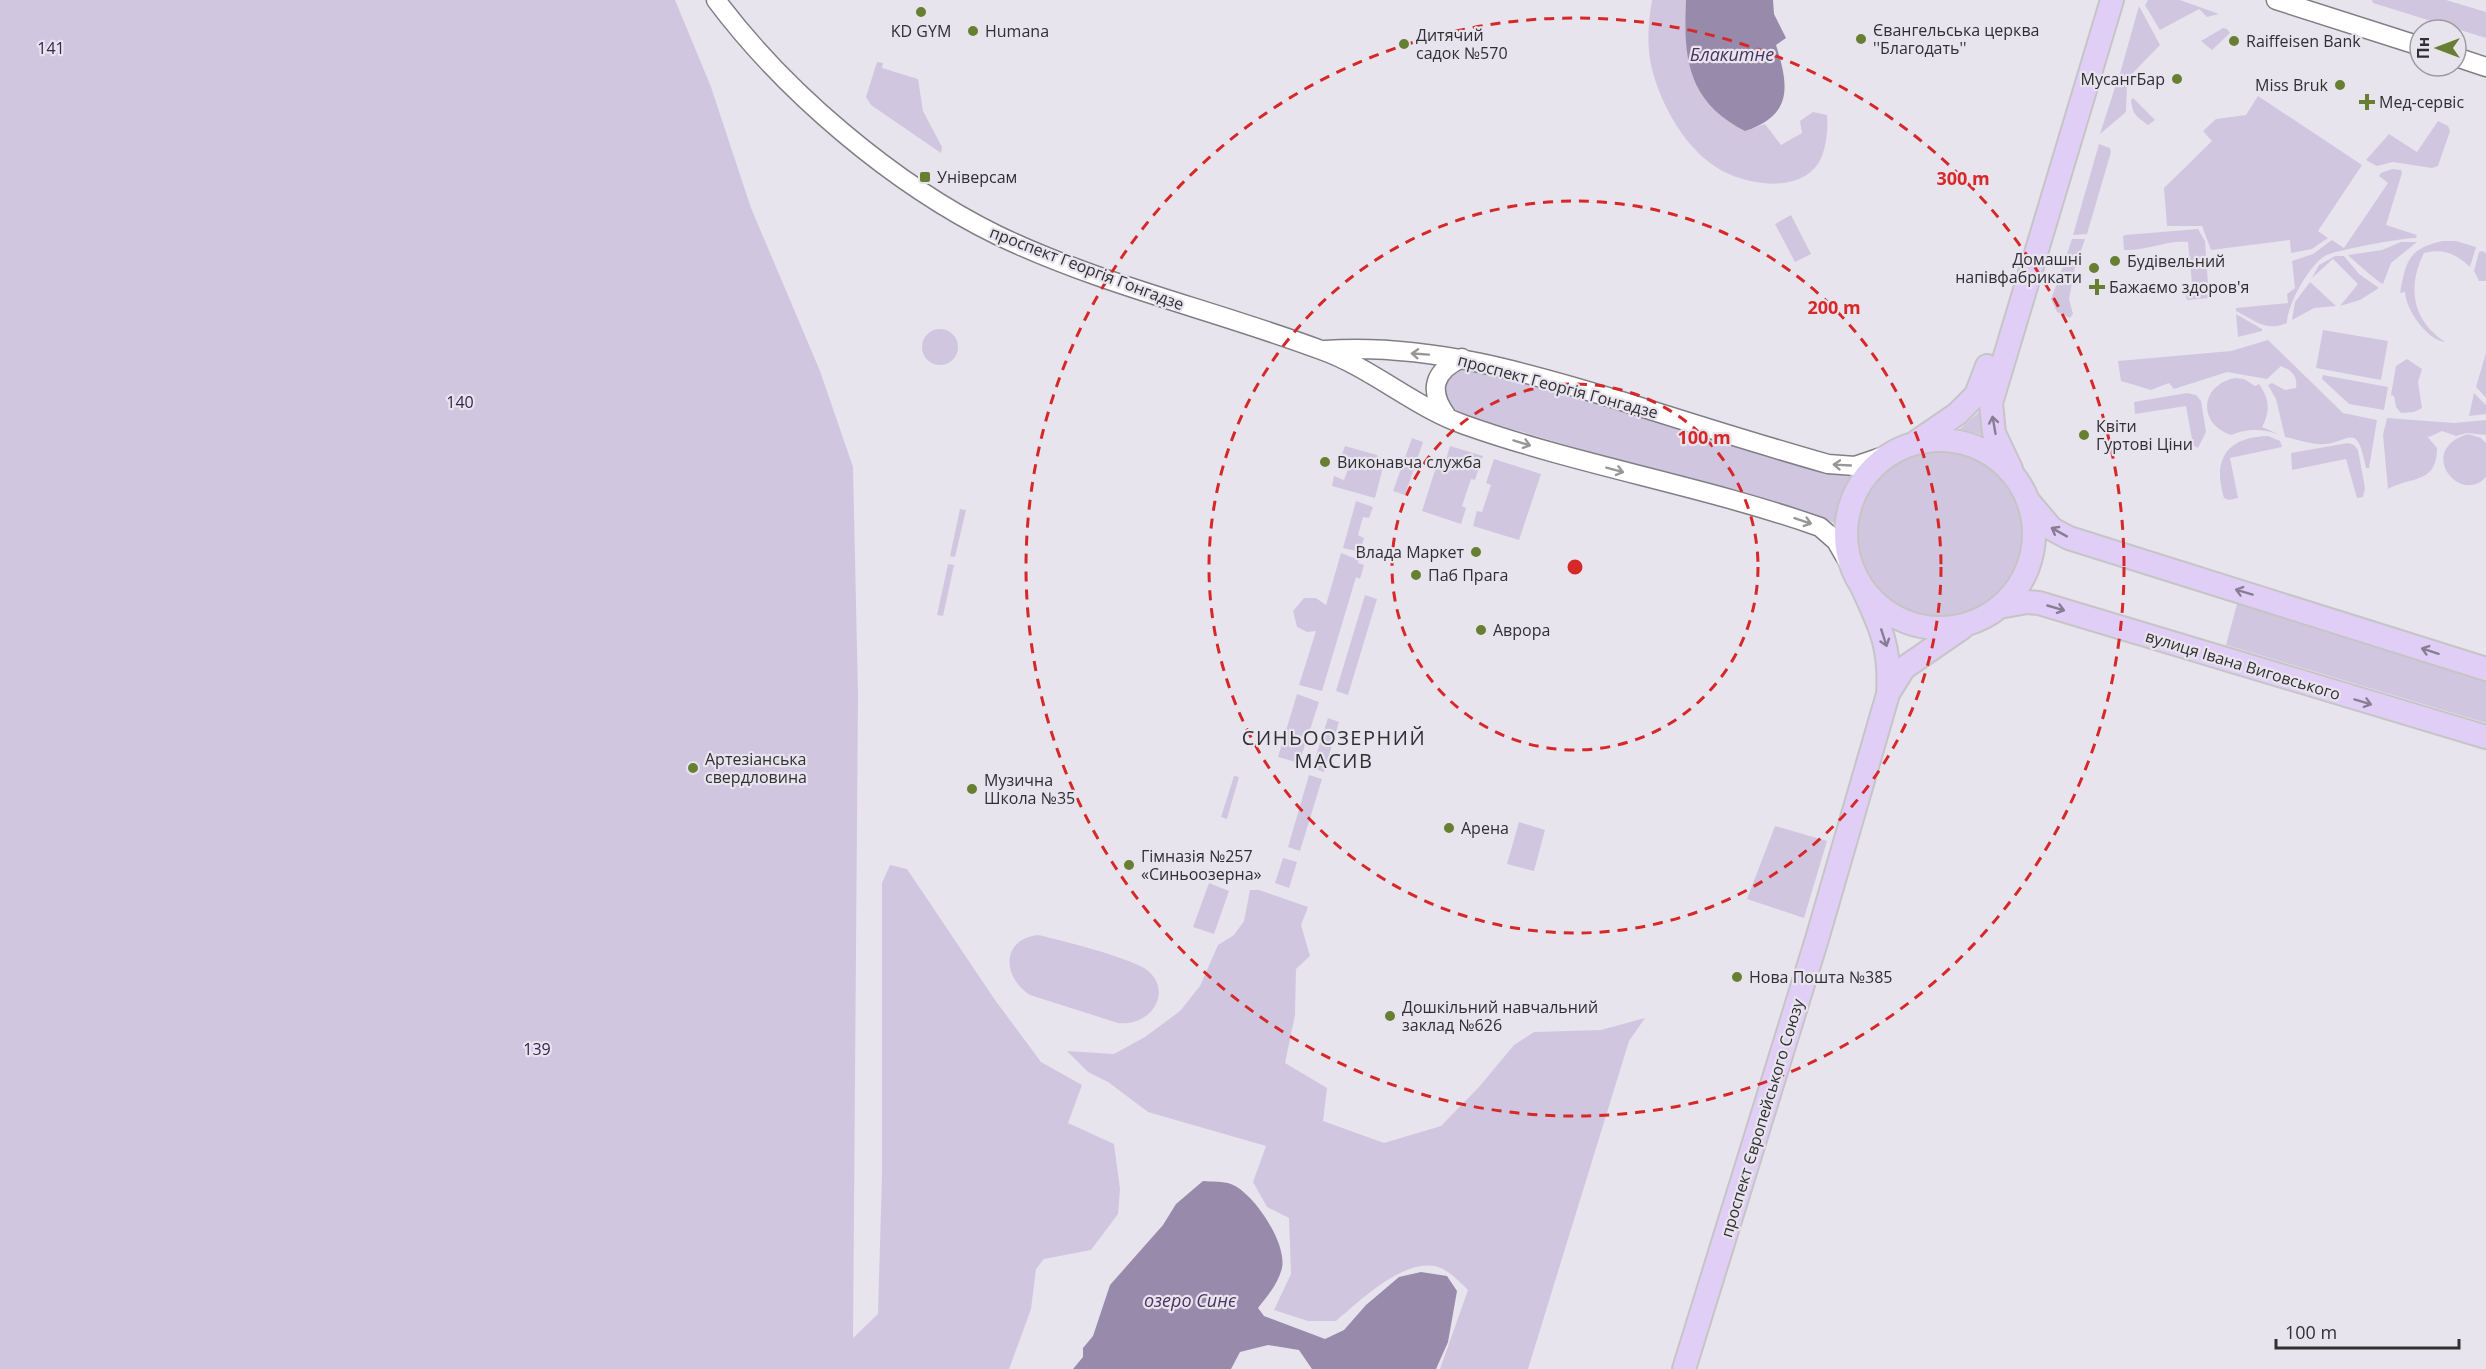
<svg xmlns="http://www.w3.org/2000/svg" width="2486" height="1369" font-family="'Open Sans',sans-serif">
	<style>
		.green { fill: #d1c6e0 }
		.water { fill: #988aab }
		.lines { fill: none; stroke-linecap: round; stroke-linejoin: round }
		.minor-casing { stroke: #827e86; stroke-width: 21 }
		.major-casing { stroke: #c5c5c6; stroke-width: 26 }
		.minor { stroke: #fff; stroke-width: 18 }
		.major { stroke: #e1cef7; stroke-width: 22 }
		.oneway { stroke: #989798 }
		.oneway2 { stroke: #887e94 }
		.ring { fill: none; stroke: #d62828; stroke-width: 3; stroke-dasharray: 10 8 }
		.poi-dot { fill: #667f32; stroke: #e8e4ed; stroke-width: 2 }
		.labels { text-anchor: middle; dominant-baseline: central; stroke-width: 4.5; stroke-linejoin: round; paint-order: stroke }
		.poi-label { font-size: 16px; fill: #302f32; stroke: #e8e4ed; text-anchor: start }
		.park-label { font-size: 16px; fill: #38224f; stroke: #e8e4ed }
		.street-label { font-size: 16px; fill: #302f32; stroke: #e8e4ed }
		.water-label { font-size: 18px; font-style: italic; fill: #493361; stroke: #e8e4ed }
		.quarter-label { font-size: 20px; letter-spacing: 1.5px; fill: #302f32; stroke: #e8e4ed }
		.centre { fill: #d62828; stroke: #e8e4ed; stroke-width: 3 }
		.ring-label { font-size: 18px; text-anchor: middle; font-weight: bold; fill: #d62828; stroke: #e8e4ed; stroke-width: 4.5; stroke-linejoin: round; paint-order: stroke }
	</style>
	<rect width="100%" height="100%" fill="#e8e4ed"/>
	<path class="green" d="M0,0H675L711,87L751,208L820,371L853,467L858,694L853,1338L878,1314L882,1174V883L890,865L907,869L995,1000L1041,1062L1082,1085L1068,1123L1114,1144L1120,1189L1118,1214L1091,1250L1044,1259L1036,1269L1031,1309L1009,1369H0Z
		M1652,0H1686L1685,29L1745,131L1765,124L1781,145L1802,133L1800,121L1813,112L1827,115C1828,128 1827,143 1822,156C1806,196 1744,186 1716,167C1685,147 1663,108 1653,73C1646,48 1648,25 1652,0Z
		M2148,0H2180L2219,14L2207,17L2199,9L2160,30L2145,5Z
		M2372,0H2446L2486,12V38L2373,3Z
		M2139,6L2160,45L2128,78L2119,77Z
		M2223,28L2227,29L2230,33L2212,50L2201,41Z
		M877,62L883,63L882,68L918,79L923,111L942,147L941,153L871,105L866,97Z
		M2117,81L2127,83L2126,112L2100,134Z
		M2258,96L2362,165L2318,231L2328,238L2312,249L2291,253L2290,240L2211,250L2202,226H2167L2164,188L2212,141L2203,131L2216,119L2246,115Z
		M2133,98L2155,120L2148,125C2137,116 2133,117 2131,100Z
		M2438,121L2448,126L2450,131L2438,166L2432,168L2393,162L2377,166L2366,160L2389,134L2417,152Z
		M2099,144L2110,148L2111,152L2087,234L2073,235Z
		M2392,169L2401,170L2402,173L2386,225L2417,235L2416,238C2402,238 2335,250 2325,256C2309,265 2287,305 2287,323C2266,332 2256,321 2236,311V308L2288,303L2287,294L2295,288L2292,261L2313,254L2332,240L2344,248L2388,183L2379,176L2381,173Z
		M1791,215L1811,254L1795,262L1775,224Z
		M2198,229L2205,241L2209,298L2187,300L2184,286L2192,284L2188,242C2166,240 2146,251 2124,250L2123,236L2125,235Z
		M2072,239H2085L2073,274L2061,272Z
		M2442,241H2456L2476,247L2470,267C2456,254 2444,248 2424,253C2407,287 2412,320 2445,342C2427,340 2406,310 2405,292L2400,293C2406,261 2408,249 2442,241Z
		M2401,242H2417L2391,263L2383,284C2379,283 2353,260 2348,255L2382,250Z
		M2482,251L2486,253V281H2479L2474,271L2479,252Z
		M2335,256H2344L2359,274L2379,288L2360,300L2340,306L2358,284L2333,259L2312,278L2319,265Z
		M2060,275L2073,278L2069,299L2073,314L2070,318L2057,312L2051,299Z
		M2310,282L2336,306L2314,308L2292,320L2295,302Z
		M2236,314L2262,329V331L2238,337Z
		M922 347a18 18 0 1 1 36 0a18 18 0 1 1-36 0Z
		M2323,330L2388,341L2381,380L2316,368Z
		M2268,340L2343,413L2377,420L2369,468H2366C2356,416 2349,447 2317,444C2307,443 2295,439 2285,437L2276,399L2268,385L2272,383L2285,390L2296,388C2298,376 2291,370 2281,366L2267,379L2227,372L2174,389L2169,383L2151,390L2121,381L2118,361L2231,351Z
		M2486,353V398L2476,387Z
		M2407,359L2422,369L2418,382L2422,408L2414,412L2401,413L2396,407L2394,396L2391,395L2396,366Z
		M1459,364L1852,475L1839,499L1836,523L1464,415L1443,401L1445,378Z
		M2323,375L2388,387L2384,410L2349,404L2322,379Z
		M2235,378L2244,379L2255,386L2259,384C2269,398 2271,411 2262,427L2278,434C2261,429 2248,428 2231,435C2197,424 2200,385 2235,378Z
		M2187,393L2196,395L2201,401L2206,432L2198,448L2193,445L2186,406L2135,414L2134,402Z
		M2474,393L2486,405V414L2469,416Z
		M1980,411L1986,436L1960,429Z
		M2387,418L2454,423L2486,420V435L2467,433L2456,436L2442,431L2429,437L2426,435L2437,448C2437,484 2412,476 2388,489L2383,435Z
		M2468,434L2481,438L2486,443V477C2460,506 2415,450 2468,434Z
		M2268,436L2280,441L2282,447L2230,458L2238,498L2229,500L2224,498C2212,459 2227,437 2268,436Z
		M1412,438L1423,442L1405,495L1393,491Z
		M2348,443L2354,445L2358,450L2365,488L2363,497L2357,498L2346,459L2292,470L2291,453Z
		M1345,446L1377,455L1383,467L1375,498L1332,486L1334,476L1344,480L1350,464L1340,460Z
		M1450,446L1483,456L1475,480L1471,479L1462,506L1466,508L1461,524L1422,511L1437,464L1444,466Z
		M1856 534a84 84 0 1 1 168 0a84 84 0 1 1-168 0Z
		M1494,459L1541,474L1519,540L1473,526L1477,511L1482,512L1491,485L1486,483Z
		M1356,501L1373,507L1369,518L1363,517L1358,535L1364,538L1360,552L1343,548Z
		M960,509L966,510L955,557L950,556Z
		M1341,553L1359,560L1358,563L1364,565L1360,579L1356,577L1322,691L1299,685L1316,631L1307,632L1297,627L1293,611L1304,598H1316L1326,605Z
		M948,564L954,565L943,616L937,615Z
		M1365,595L1377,599L1348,695L1336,691Z
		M2237,604L2486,680V723L2226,645Z
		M1297,694L1319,702L1299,763L1278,757Z
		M1328,718L1339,722L1324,772L1312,768Z
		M1309,775L1322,779L1300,851L1288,847Z
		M1234,776L1239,777L1227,819L1221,817Z
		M1519,822L1545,830L1534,871L1507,864Z
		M1775,826L1827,841L1804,918L1747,899Z
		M1283,858L1297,862L1289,888L1275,883Z
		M1209,883L1229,891L1214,934L1193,927Z
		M1250,890H1259L1308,907L1301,925L1310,956L1296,969L1295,1015L1285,1063L1327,1088L1323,1121L1384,1143L1441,1126L1479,1087L1514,1045L1534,1032L1601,1030L1645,1018L1629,1041L1528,1369H1440L1468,1290C1461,1283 1452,1274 1443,1269C1409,1252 1360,1301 1336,1321H1308L1274,1310L1291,1274L1289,1218L1267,1207L1253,1182L1266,1146L1148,1112L1108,1082L1088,1072L1067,1051L1114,1054L1145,1037L1180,1011L1200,986L1218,945L1234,935L1244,921Z
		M1038,935C1061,940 1126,957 1144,968C1175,988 1153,1027 1118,1023L1030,995C1002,977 1001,939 1038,935Z"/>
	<path class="water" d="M1686,0H1773L1774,14L1786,38L1776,45C1789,86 1793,115 1745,131C1688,102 1683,59 1686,0Z
		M1203,1181C1212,1182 1223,1181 1231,1184C1254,1193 1287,1243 1282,1268C1278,1284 1268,1295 1258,1308L1264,1316L1325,1339L1344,1330L1366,1305L1399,1277L1421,1272L1447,1276L1457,1291L1448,1342L1436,1369H1312L1299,1350L1268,1345L1240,1352L1231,1369H1073L1083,1357V1348L1093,1336L1110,1285L1163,1225L1176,1204Z"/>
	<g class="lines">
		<defs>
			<path id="minor" d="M716,0C785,92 893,184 997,235C1101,285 1214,310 1321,350C1372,368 1414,407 1465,425C1581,466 1704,486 1820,527L1836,541L1854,572
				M2276,0L2420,46
				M2456,57L2486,67
				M1325,350C1429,343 1530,373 1628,403C1694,424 1761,445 1828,464L1855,466L1893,453
				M1446,415C1428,390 1434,371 1462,358"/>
			<path id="major" d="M1846 534a94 94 0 1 1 188 0a94 94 0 1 1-188 0Z
				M1916,442L1957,414L1976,395L1987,366
				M2011,469L1994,433L1991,403L2112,0
				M2030,503L2052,529L2069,538L2486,669
				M1999,607L2027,602L2039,603L2486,737
				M1889,692L1904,668L1962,628
				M1684,1369L1817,939L1888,694C1891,649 1881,627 1862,587"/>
		</defs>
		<use href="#minor" class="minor-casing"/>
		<use href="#major" class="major-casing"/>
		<use href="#minor" class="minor"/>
		<use href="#major" class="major"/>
	</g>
	<defs><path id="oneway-shaft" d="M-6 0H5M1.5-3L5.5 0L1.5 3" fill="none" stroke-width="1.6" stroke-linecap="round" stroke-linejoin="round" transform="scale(1.5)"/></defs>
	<g class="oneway">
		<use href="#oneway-shaft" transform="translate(1420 354) rotate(-176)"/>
		<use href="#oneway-shaft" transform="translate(1522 443) rotate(17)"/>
		<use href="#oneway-shaft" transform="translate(1842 465) rotate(-177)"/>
		<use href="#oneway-shaft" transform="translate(1615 470) rotate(15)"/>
		<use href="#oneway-shaft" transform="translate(1803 521) rotate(18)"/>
	</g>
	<g class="oneway2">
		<use href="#oneway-shaft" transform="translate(1994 425) rotate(-100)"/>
		<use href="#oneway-shaft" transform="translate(2059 532) rotate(-151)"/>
		<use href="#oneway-shaft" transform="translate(2244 592) rotate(-163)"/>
		<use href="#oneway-shaft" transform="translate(2056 608) rotate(16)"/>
		<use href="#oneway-shaft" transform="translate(1884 638) rotate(72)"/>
		<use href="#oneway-shaft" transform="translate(2430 651) rotate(-162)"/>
		<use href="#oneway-shaft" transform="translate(2363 702) rotate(17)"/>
	</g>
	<g class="ring">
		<circle cx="1575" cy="567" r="183"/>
		<circle cx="1575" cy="567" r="366"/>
		<circle cx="1575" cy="567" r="549"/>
	</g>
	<g class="poi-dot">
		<circle cx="921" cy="12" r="6"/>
		<circle cx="973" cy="31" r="6"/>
		<circle cx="1861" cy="39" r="6"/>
		<circle cx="2234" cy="41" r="6"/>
		<circle cx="1404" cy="44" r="6"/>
		<circle cx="2177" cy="79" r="6"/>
		<circle cx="2340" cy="85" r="6"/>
		<path d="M2364 93h6v6h6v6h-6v6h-6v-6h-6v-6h6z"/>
		<rect x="919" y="171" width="12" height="12" rx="3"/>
		<circle cx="2115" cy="261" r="6"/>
		<circle cx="2094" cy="268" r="6"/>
		<path d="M2094 278h6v6h6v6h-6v6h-6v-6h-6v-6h6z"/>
		<circle cx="2084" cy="435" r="6"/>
		<circle cx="1325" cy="462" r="6"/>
		<circle cx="1476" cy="552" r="6"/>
		<circle cx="1416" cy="575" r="6"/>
		<circle cx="1481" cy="630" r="6"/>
		<circle cx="693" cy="768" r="6"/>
		<circle cx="972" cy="789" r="6"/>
		<circle cx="1449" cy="828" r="6"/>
		<circle cx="1129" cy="865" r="6"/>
		<circle cx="1737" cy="977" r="6"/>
		<circle cx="1390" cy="1016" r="6"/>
	</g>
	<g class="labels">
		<g class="poi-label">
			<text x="1873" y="30">Євангельська церква<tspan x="1873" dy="18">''Благодать''</tspan></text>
			<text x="921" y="31" text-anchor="middle">KD GYM</text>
			<text x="985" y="31">Humana</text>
			<text x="1416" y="35">Дитячий<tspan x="1416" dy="18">садок №570</tspan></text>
			<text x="2246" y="41">Raiffeisen Bank</text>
			<text x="2165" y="79" text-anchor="end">МусангБар</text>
			<text x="2328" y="85" text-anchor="end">Miss Bruk</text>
			<text x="2379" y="102">Мед-сервіс</text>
			<text x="937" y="177">Універсам</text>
			<text x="2082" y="259" text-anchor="end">Домашні<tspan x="2082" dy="18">напівфабрикати</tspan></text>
			<text x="2127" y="261">Будівельний</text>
			<text x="2109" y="287">Бажаємо здоров'я</text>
			<text x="2096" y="426">Квіти<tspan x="2096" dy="18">Гуртові Ціни</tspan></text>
			<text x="1337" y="462">Виконавча служба</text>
			<text x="1464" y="552" text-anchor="end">Влада Маркет</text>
			<text x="1428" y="575">Паб Прага</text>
			<text x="1493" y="630">Аврора</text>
			<text x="705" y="759">Артезіанська<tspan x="705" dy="18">свердловина</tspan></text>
			<text x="984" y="780">Музична<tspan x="984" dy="18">Школа №35</tspan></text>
			<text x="1461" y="828">Арена</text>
			<text x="1141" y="856">Гімназія №257<tspan x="1141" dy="18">«Синьоозерна»</tspan></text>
			<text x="1749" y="977">Нова Пошта №385</text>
			<text x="1402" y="1007">Дошкільний навчальний<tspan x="1402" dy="18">заклад №626</tspan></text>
		</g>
		<g class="park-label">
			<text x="51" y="48">141</text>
			<text x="460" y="402">140</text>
			<text x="537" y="1049">139</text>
		</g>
		<g class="street-label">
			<text transform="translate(1087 268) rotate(21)">проспект Георгія Гонгадзе</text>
			<text transform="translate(1558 386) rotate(15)">проспект Георгія Гонгадзе</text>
			<text transform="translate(2243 665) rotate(17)">вулиця Івана Виговського</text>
			<text transform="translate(1762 1118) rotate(-73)">проспект Європейського Союзу</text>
		</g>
		<g class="water-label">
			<text x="1732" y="54">Блакитне</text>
			<text x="1190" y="1300">озеро Синє</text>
		</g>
		<g class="quarter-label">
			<text x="1334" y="737">СИНЬООЗЕРНИЙ<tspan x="1334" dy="23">МАСИВ</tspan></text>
		</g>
	</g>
	<circle cx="1575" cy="567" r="9" class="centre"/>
	<g class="ring-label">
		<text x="1963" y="185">300 m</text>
		<text x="1834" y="314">200 m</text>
		<text x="1704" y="444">100 m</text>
	</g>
	<g transform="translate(2438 48) rotate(270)"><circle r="28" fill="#e8e4ed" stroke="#9e9ca2" stroke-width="1.5"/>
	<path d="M0-4.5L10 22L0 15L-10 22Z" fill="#667f32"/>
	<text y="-9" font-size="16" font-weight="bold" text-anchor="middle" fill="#302f32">Пн</text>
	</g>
	<path d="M2276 1339v9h183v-9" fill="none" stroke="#302f32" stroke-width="3"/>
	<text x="2285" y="1339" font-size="18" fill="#302f32" stroke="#e8e4ed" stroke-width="4.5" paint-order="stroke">100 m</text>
</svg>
